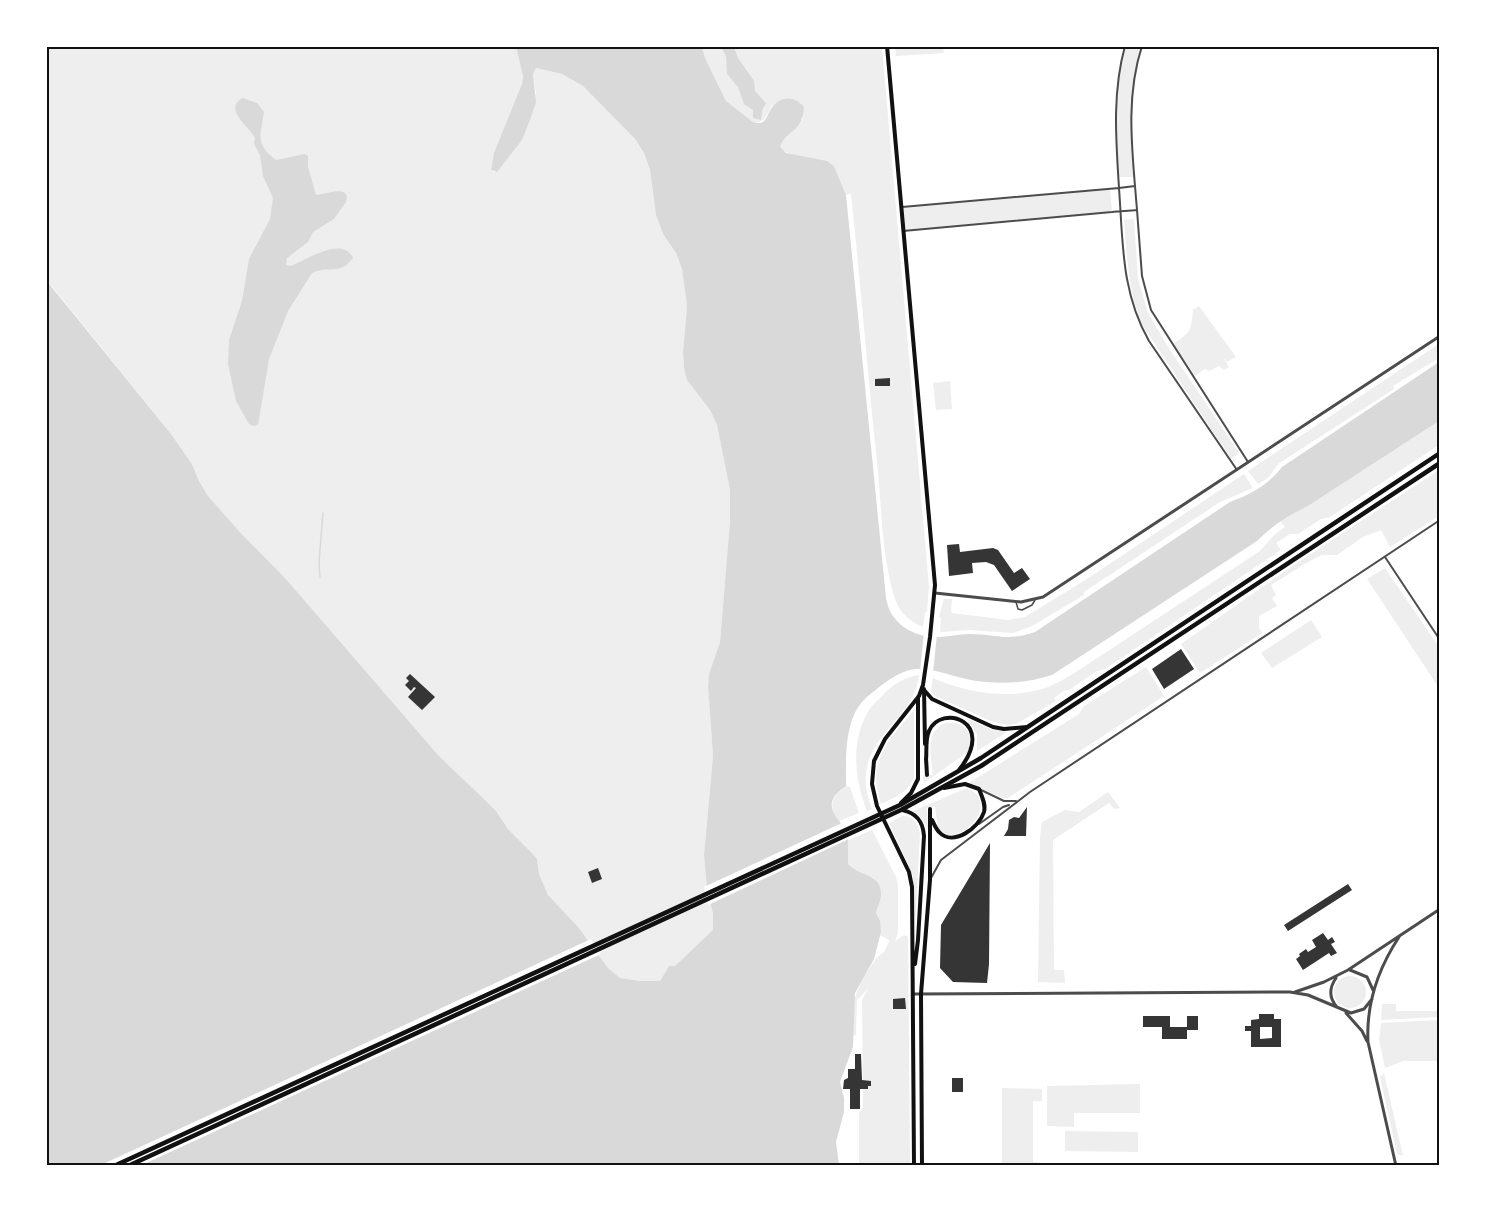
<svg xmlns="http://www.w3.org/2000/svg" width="1486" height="1212" font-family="'Source Sans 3',sans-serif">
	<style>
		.green { fill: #eee }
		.water { fill: #d9d9d9 }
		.pier { fill: #fff }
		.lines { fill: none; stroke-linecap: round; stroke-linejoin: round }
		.stream { stroke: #d9d9d9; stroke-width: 1.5 }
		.building { fill: #353535; fill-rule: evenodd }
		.service { stroke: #4c4c4c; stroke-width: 1.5 }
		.minor { stroke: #4c4c4c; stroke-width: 2 }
		.tertiary { stroke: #4c4c4c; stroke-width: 3 }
		.secondary { stroke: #111; stroke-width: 4 }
		.trunk { stroke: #111; stroke-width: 4.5 }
		.neatline { fill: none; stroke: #111; stroke-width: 2 }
	</style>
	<rect width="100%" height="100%" fill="#fff"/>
	<path class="green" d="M46,47H516L523,76L522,84L492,165L491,170L494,172H497L536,94L533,74L536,68L562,74L583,86L635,139L644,153L650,170L656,215L663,234L676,253L682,269L687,306L683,352L684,368L687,380L710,410L717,425L730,490V521L720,642L709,674L708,686L713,756L704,855L707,890L713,914V931L675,966H669L660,981H640L620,978L608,968L578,928L548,895L539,874L537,859L532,853L508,829L496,811L487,802L439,756L286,579L238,530L208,496L199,481L192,464L171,434L47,280Z
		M702,47H882L929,587L927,612H925L923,627C909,621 900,613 895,599C882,559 882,514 878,472C868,379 861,287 851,194L846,195L834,166L829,162L794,155L781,150L780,147C785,135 798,130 803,118L772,105C767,114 765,125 753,122L726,101L705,58Z
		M895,47H943L944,53L896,56Z
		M1125,47H1142C1131,90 1131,132 1134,177H1118L1116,97Z
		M1110,188L1112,212L903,231L901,207Z
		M1134,219L1138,279L1148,313L1170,350L1239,453L1231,459L1141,323C1128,288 1127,257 1124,220Z
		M1199,306L1236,357L1227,362L1222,356L1229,367L1224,370L1219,366L1209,371L1205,369L1195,376L1173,344C1191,332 1191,331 1193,310Z
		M1439,344V358L1393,386L1394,389L1278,464L1268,478L1258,484L1248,471Z
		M950,381L952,409L936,410L933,383Z
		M1439,421V445L1330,517L1321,519L1298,534H1290L1276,543L1281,550L1105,669L1097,671L1069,690H1065L1054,698L1056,701L1016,724L1008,725L993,722L935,696L931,692L933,678C964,692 1005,699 1038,690C1052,687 1064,679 1076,672L1260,551L1275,534L1285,527L1280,521L1291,513L1308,506Z
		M1439,470V516L1390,547L1381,530L1363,537L1337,555H1322L1308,562L1271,585L1276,595L1272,598L1277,606L1259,616V627L1262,633L1200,673L1181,644L1285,571Z
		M1244,474L1253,488L1220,502L1084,592V595L1032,626L1013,633L969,630L940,632L941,618L939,617L944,599H952L951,611L952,613L1008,620L1025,617L1087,579Z
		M1385,568L1439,647V688L1367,579Z
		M1311,620L1322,637L1272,668L1261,653Z
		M1146,667L1164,696L1008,798H1003L969,783L1079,714L1084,706Z
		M919,675C914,726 845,739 872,809L867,811C855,781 850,742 868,712C871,706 878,700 883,695C893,684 905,677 919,675Z
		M914,710V778C907,793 896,797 881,804C866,761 888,741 914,710Z
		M966,718L990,729L1007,732L977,751V734Z
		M946,723C966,721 973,733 969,751L924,783L923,775H933C931,756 924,731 946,723Z
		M846,786L850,787L859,813L839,821C827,807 832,796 846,786Z
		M967,788C998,801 970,838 947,835L938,829L935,806L927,808L928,830L921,817L913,811Z
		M1108,792L1120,808L1114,809L1109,803L1053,840L1054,970H1064L1065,983L1038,982L1040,837L1042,822L1065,810L1079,812Z
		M902,816C913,815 917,823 920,833L915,930L913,875L889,823Z
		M872,830L896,877L898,885V933L895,941L904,935L908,937L910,1165H859V1113L863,1107L862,1000L868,989L857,1000L856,1035L854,1036C848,1007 857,986 873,963C879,953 885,956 889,940L880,935L881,932L876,913L880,888L874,878L851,868L848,864L847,841Z
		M1334 992a16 16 0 1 1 32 0a16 16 0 1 1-32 0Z
		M1382,1004H1396V1011H1437V1017L1381,1020Z
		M1439,1020V1061H1403L1385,1068L1379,1040L1381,1023Z
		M1384,1073L1403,1156L1397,1154L1380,1077Z
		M1140,1084V1113H1074V1127L1047,1126V1086Z
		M1002,1088L1042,1089V1101H1033V1162L1042,1163V1165H1002Z
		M1065,1131L1138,1132V1152L1065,1151Z"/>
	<path class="water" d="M516,47H702L705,58L726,101L753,122C757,123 759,124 763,122C768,118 769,109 774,105C783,95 796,97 804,107C802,134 788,128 780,147L786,153L827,161L834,166L846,195L886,598C890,623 912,637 937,637C948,637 959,634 970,634C996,634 1007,642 1035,632L1230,502C1252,494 1268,485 1282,467L1439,362V421L1308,506C1288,515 1272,526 1257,541L1052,675C1024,684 995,685 966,679C949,675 933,668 916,669C904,670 893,677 883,684C876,690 868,695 862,702C844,723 846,760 846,786C822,802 832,814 848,831V864C858,876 882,873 881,895C881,901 877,907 876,913L880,921L881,932L874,959L855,993L853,1047L840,1082L844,1098V1112L836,1142L839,1165H47L46,280L171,434L192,464L199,481L208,496L238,530L286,579L439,756L487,802L496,811L508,829L532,853L537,859L539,874L548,895L578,927L608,968L620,978L640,981H660L669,966H675L713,930V914L707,890L704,855L713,756L708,686L709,674L720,642L730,521V490L717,425L710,410L687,380L684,368L683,352L687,306L682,269L676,253L663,234L656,215L650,170L644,153L635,139L583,86L562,74L536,68L533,74L536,102L530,120L522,140L497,172L491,170L494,153L522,84L523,76Z
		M721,47H734L738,58L754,81L755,91L766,103L762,110L761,120L753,118V110L744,104L738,87L727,74L726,56Z
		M243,98L257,103L264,112C261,133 254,144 276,160L305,154L308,156V167L316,195L338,191L344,192L347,196L346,202L334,219L313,232L308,242L287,258L286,265L291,266C306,260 343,235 353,258C340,276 328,265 312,273L288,311L269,359L259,419L258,424L254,426L249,424L236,401L228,364L229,340L242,301L249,259L270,219L273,198L263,176L260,155L254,144L255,138C250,127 222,109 243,98Z"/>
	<path class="pier" d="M924,632L937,634L933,673L920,672Z
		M844,822L851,830V838L708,905L704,887Z
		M591,939L601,954L142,1165H101Z"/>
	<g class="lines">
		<path class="stream" d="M320,577L319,562L323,513"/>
	</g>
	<path class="building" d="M890,378V386H875V379Z
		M959,544L960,552L993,548L998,550L1014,573L1022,568L1030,579L1012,591L994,565L986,562L972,563L973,573L949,576L947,545Z
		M1181,649L1194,669L1164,689L1152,669Z
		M410,674L435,697L422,710L408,697L416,688L414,687L411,691L405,685L409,681L406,678Z
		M1027,807L1026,836H1004L1008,829L1009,820L1014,817L1019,818Z
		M990,843L989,964L987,983L953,982L940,968L941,925Z
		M598,868L602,879L592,883L588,872Z
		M1348,884L1352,890L1288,931L1284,925Z
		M1323,933L1328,940L1332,937L1335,942L1331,944L1337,953L1331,956L1329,953L1303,970L1296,959L1300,956L1299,954L1306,949L1308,952L1316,947L1312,940Z
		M905,998L906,1009H893V999Z
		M1259,1014H1274V1019H1281V1047H1251V1031H1245V1026H1251V1020L1259,1019ZM1260,1027H1272V1038L1260,1039Z
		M1143,1016H1170V1027H1187V1016H1198V1030H1187V1039H1162V1027H1143Z
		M855,1054H861L862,1080L871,1081V1086H868V1089H860V1109H850V1089H843L844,1080L848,1078V1069H855Z
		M952,1078H963V1092H952Z"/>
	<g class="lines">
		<path class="service" d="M1016,602L1018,609L1022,610L1032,605L1035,600"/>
		<path class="minor" d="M1135,186C1131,139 1127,92 1142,46
			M902,207L1119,188C1116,140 1112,93 1125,46
			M1137,210L1142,276L1151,310L1248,462
			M903,231L1112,212C1120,211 1128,211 1137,210L1135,186L1119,188C1123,242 1121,292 1149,341L1237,470
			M1385,557L1440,640
			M979,789L1004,801H1016
			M979,824L1003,807L1009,805
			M931,878L941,860L1030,792L1440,520"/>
		<path class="tertiary" d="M935,593L1021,602L1043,597L1440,336
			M1350,970L1367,977L1373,990
			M1336,978C1329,988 1329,998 1337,1007
			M1295,992L1324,982L1348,970L1440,909
			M913,994L1290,992L1308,995L1351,1013L1364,1009L1372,999
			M1346,1013L1362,1031L1367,1041
			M1396,1166L1368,1042C1366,1003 1378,969 1399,937"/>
		<path class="secondary" d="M887,46L935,585L930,637L923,685L919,696L885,739L874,761L872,784L877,806L909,872L912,887L914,1166
			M924,689L925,744
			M924,690L932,699L993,727L1004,729L1027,727
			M926,758L927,775
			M926,760C927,751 925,739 929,731C941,703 998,721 959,770
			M901,803L911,793L918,779V697
			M902,810C917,813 923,822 924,836L918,940L915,964
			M932,820C934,824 936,829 939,832C953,847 979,828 984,812C986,804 982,797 979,789L965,784L944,788
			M922,1166L921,994L930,880V809"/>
		<path class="trunk" d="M114,1166L900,805L981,758L1440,453
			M128,1166L901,810L981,766L1440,463"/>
	</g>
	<rect width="1486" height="1212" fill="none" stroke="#ffffff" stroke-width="96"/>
	<rect x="48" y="48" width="1390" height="1116" class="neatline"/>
</svg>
